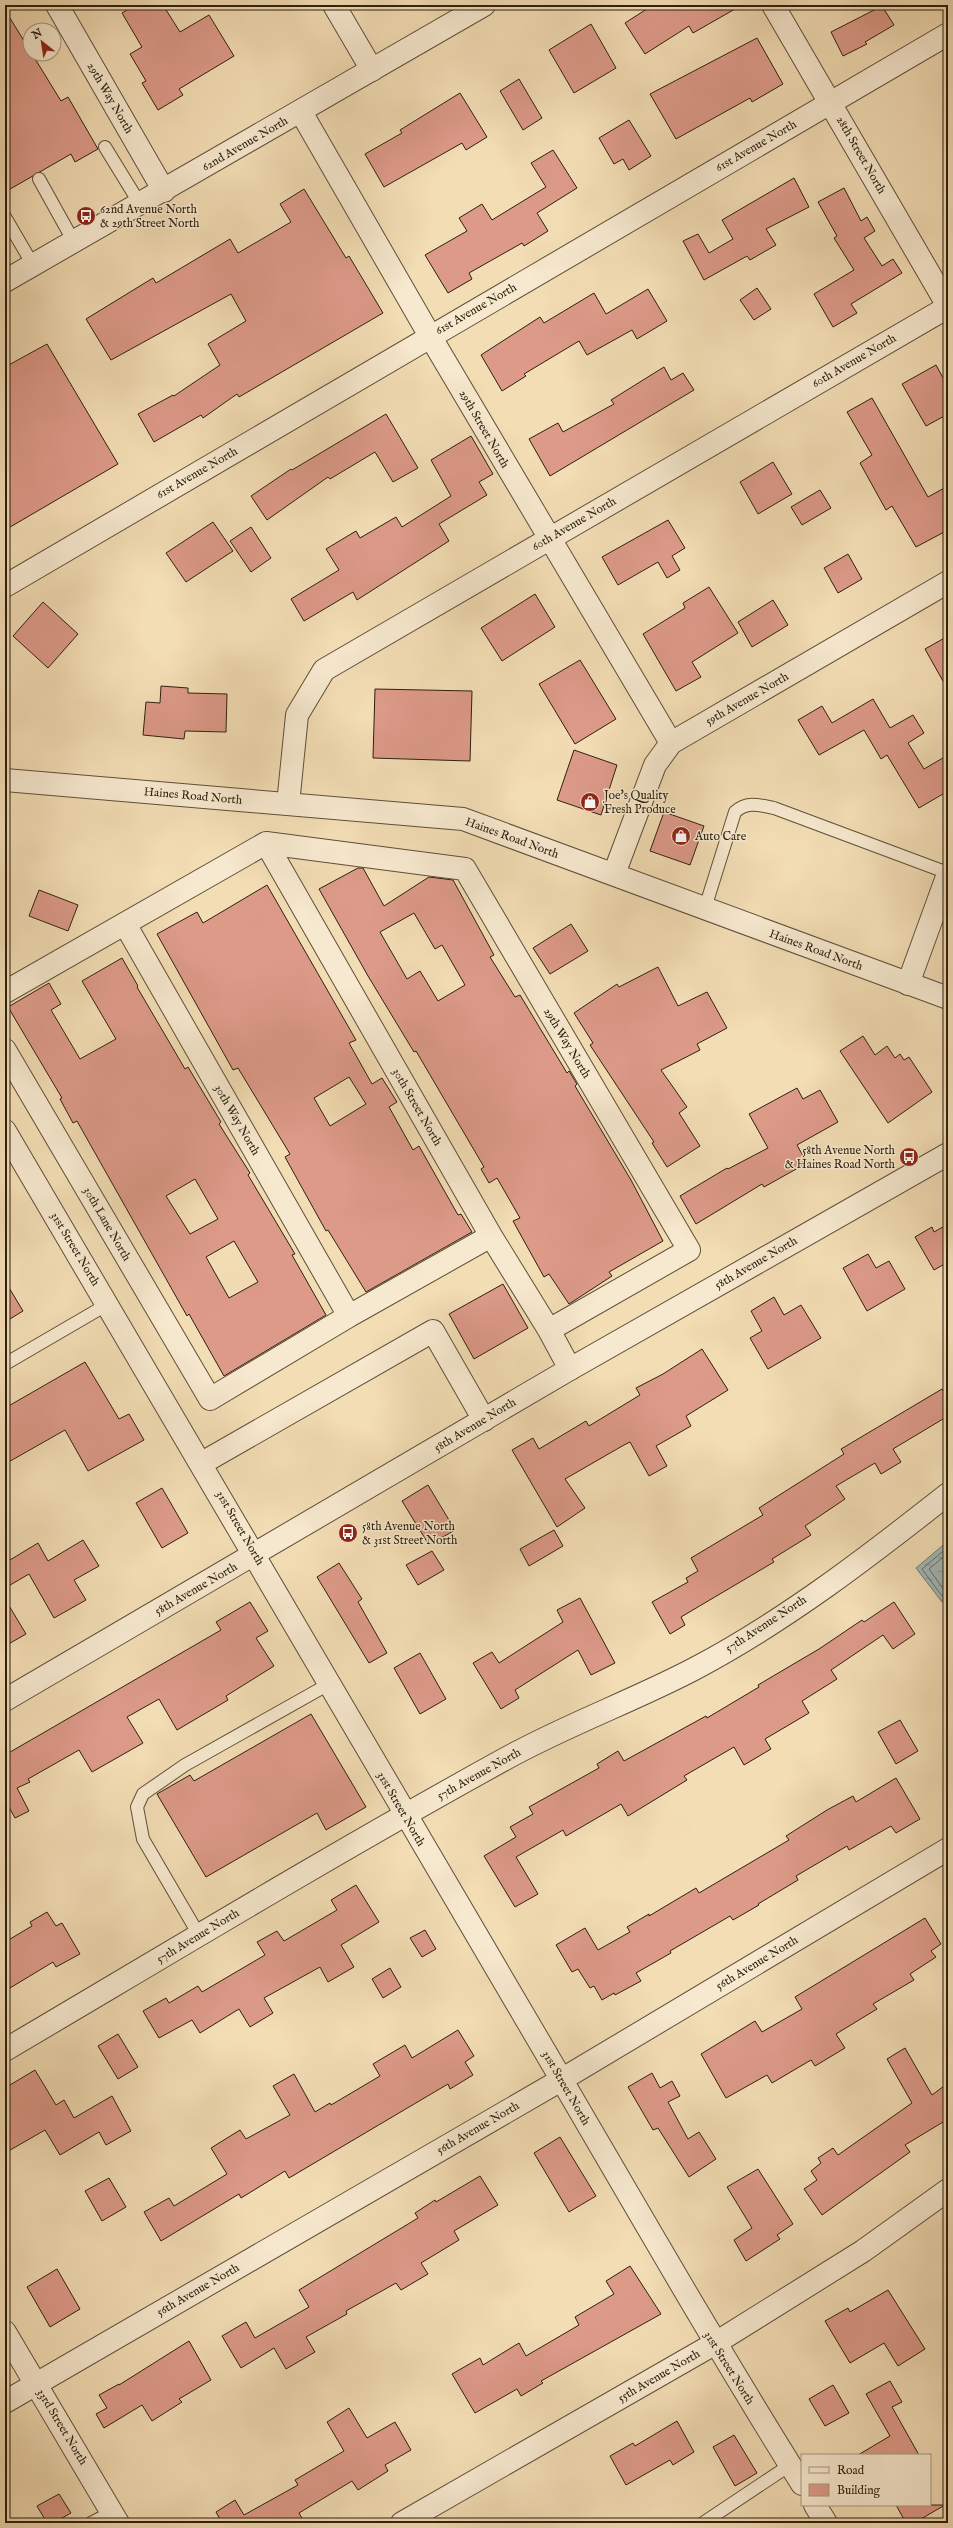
<svg xmlns="http://www.w3.org/2000/svg" width="953" height="2528" font-family="'IM FELL English',serif">
	<style>
		.water { fill: url(#water-ripples); stroke: #737b75 }
		.lines { fill: none; stroke-linecap: round; stroke-linejoin: round }
		.shore { stroke: #676c64; stroke-width: 1 }
		.building { fill: #dd9a89; stroke: #2d200f; fill-rule: evenodd }
		.service-casing { stroke: #5e4f38; stroke-width: 14 }
		.minor-casing { stroke: #5e4f38; stroke-width: 24 }
		.tertiary-casing { stroke: #5e4f38; stroke-width: 24 }
		.service { stroke: #f7e9cf; stroke-width: 12 }
		.minor { stroke: #f7e9cf; stroke-width: 22 }
		.tertiary { stroke: #f7e9cf; stroke-width: 22 }
		.labels { text-anchor: middle; dominant-baseline: central; stroke-width: 3; stroke-linejoin: round; paint-order: stroke }
		.street-label { font-size: 12px; fill: #2d200f; stroke: #f7e9cf }
		.poi-label { font-size: 12px; fill: #2d200f; stroke: #f7e9cf; text-anchor: start }
	</style>
	<defs>
		<pattern id="water-ripples" width="26" height="14" patternUnits="userSpaceOnUse"><rect width="26" height="14" fill="#a1b8b9"/><path d="M2 4q2-2 4 0t4 0M15 11q2-2 4 0t4 0" fill="none" stroke="#849595"/></pattern>
	</defs>
	<rect width="100%" height="100%" fill="#f3ddb5"/>
	<filter id="stains"><feTurbulence type="fractalNoise" baseFrequency=".005" numOctaves="4"/><feColorMatrix values="0 0 0 0 .2 0 0 0 0 .09 0 0 0 0 .02 0 0 0 .5 -.17"/></filter>
	<radialGradient id="worn" r=".72"><stop offset=".6" stop-color="#630" stop-opacity="0"/><stop offset="1" stop-color="#630" stop-opacity=".3"/></radialGradient>
	<path class="water" d="M948,1541V1599L942,1602L916,1568Z"/>
	<g class="lines">
		<path class="shore" d="M948,1547L922,1569L942,1596H948
			M948,1553L929,1569L944,1590L948,1591"/>
	</g>
	<path class="building" d="M135,5H163L180,32L209,15L234,56L179,89L183,95L158,110L142,83L146,81L130,54L142,47L122,13Z
		M653,5H742L693,33L689,26L645,54L625,23Z
		M882,6L894,25L865,42L867,44L843,56L831,32Z
		M5,10L61,101L68,97L98,149L75,162L71,154L5,192Z
		M591,24L616,68L574,93L549,50Z
		M757,38L783,84L752,102L750,98L676,139L650,94Z
		M519,79L542,118L523,130L500,91Z
		M460,93L487,137L466,150L462,143L384,187L365,154L402,133L400,130Z
		M629,120L651,156L629,170L623,159L614,164L599,138Z
		M553,150L577,188L537,213L548,231L524,246L522,243L469,273L472,279L448,293L425,255L467,231L459,218L482,204L492,220L546,187L531,163Z
		M794,178L809,207L766,229L776,245L750,260L747,256L704,280L683,241L698,234L709,253L733,239L722,220Z
		M844,188L861,221L867,217L875,231L864,238L882,266L893,259L902,273L851,304L857,313L833,327L814,294L854,270L834,238L837,236L818,202Z
		M304,189L346,258L349,256L383,313L239,397L237,394L203,418L201,415L154,442L138,414L173,395L174,396L220,365L208,344L246,321L231,294L111,360L86,319L153,278L156,283L230,239L238,253L291,222L280,204Z
		M757,288L771,309L754,320L740,300Z
		M648,289L667,321L637,339L632,330L587,355L579,341L524,374L526,376L502,391L481,355L540,317L544,323L594,293L606,314Z
		M47,344L118,464L5,530V367Z
		M936,365L948,387V414L926,426L902,384Z
		M664,367L671,380L683,373L694,390L550,476L529,439L558,423L563,432L614,404L611,400Z
		M872,398L928,497L948,486V530L916,547L892,506L886,510L860,463L872,455L847,412Z
		M386,414L418,468L393,482L375,452L330,479L328,477L267,520L251,496L291,469L292,470Z
		M471,436L493,474L479,482L487,495L439,524L449,541L357,600L353,592L304,621L291,599L339,570L326,549L356,531L360,538L396,517L402,527L451,496L431,460Z
		M773,462L792,494L758,514L740,482Z
		M820,490L831,508L802,525L791,507Z
		M668,520L685,548L672,556L680,570L667,578L658,562L618,585L602,557Z
		M213,522L233,551L186,582L166,553Z
		M251,527L271,558L251,572L230,541Z
		M848,554L862,579L838,593L824,568Z
		M709,587L738,633L692,662L701,677L676,691L643,634L685,608L683,603Z
		M535,594L555,627L502,661L481,628Z
		M773,600L788,625L752,647L738,622Z
		M43,602L78,634L48,668L13,636Z
		M948,636V690L925,649Z
		M580,660L616,719L575,744L539,684Z
		M161,686L188,688V693L227,694L226,732L185,731L184,739L143,735L146,702L160,703Z
		M375,689L472,691L470,761L373,758Z
		M873,699L890,728L913,715L924,733L908,743L924,769L948,755V791L919,808L887,755L881,759L864,730L819,755L798,720L822,706L832,723Z
		M574,750L617,765L601,815L557,800Z
		M664,812L704,826L690,865L650,851Z
		M358,868H363L384,906L429,877L453,880L494,955L490,957L515,997L520,995L567,1073L569,1071L577,1084L575,1086L631,1180L663,1241L609,1272L612,1276L569,1304L549,1274L544,1277L513,1221L520,1218L497,1178L489,1183L481,1169L484,1167L416,1051L414,1052L368,976L319,889ZM414,913L435,949L442,945L465,985L438,1001L420,971L407,979L380,932Z
		M267,885L356,1040L349,1043L372,1084L382,1078L397,1102L389,1107L413,1150L419,1146L458,1215L461,1214L472,1232L366,1292L328,1230L326,1231L285,1157L290,1154L238,1068L233,1070L157,934L197,912L203,923ZM349,1077L366,1104L330,1126L314,1098Z
		M39,890L78,905L68,931L29,916Z
		M571,924L588,951L550,974L533,948Z
		M122,958L138,986L137,987L185,1069L188,1067L221,1122L219,1124L250,1173L248,1175L295,1254L292,1255L326,1315L224,1376L189,1314L187,1316L77,1121L73,1123L60,1099L62,1098L8,1007L49,983L61,1004L51,1010L80,1059L116,1039L82,981ZM195,1179L218,1219L190,1234L166,1196ZM234,1241L258,1282L229,1298L206,1257Z
		M658,967L678,1006L707,992L727,1028L697,1044L700,1050L661,1070L687,1107L679,1113L700,1146L667,1167L652,1143L654,1142L590,1045L593,1043L574,1013L617,984L619,987Z
		M863,1036L875,1055L887,1046L895,1058L900,1054L904,1060L909,1057L932,1092L888,1123L840,1051Z
		M797,1088L803,1099L820,1090L838,1122L797,1145L807,1163L764,1187L762,1184L696,1224L680,1196L727,1168L728,1169L768,1148L749,1114Z
		M948,1224V1262L934,1270L915,1237L932,1227L934,1232Z
		M868,1254L876,1268L889,1261L905,1289L867,1311L843,1268Z
		M5,1281L23,1311L5,1322Z
		M503,1284L528,1328L474,1359L449,1314Z
		M774,1297L784,1315L801,1305L821,1338L768,1369L750,1338L762,1331L751,1311Z
		M702,1349L728,1390L686,1416L691,1426L656,1446L667,1466L649,1476L630,1442L624,1445L565,1479L585,1508L557,1527L512,1450L533,1438L539,1449L586,1421L589,1426L640,1395L636,1388L663,1374Z
		M85,1362L119,1419L129,1414L144,1440L88,1471L65,1430L5,1464V1408Z
		M942,1389L948,1398V1416L893,1449L901,1462L881,1474L875,1463L836,1486L845,1499L805,1526L811,1535L772,1559L774,1562L681,1617L685,1625L670,1634L652,1602L688,1582L686,1578L698,1571L691,1558L763,1515L759,1508L844,1454L841,1449Z
		M428,1485L455,1530L429,1545L402,1501Z
		M162,1488L188,1533L162,1548L136,1503Z
		M554,1530L563,1546L529,1566L520,1549Z
		M83,1540L99,1566L74,1580L86,1600L54,1618L29,1574L5,1588V1563L38,1543L48,1561Z
		M432,1551L444,1570L418,1585L406,1565Z
		M339,1563L362,1599L358,1602L387,1653L369,1663L317,1577Z
		M580,1598L615,1663L591,1675L578,1650L515,1690L519,1698L501,1709L473,1663L492,1652L499,1663L563,1622L557,1610Z
		M5,1599L26,1634L5,1646Z
		M250,1602L268,1631L256,1638L274,1666L226,1696L228,1700L177,1730L159,1699L127,1717L143,1743L92,1772L79,1750L28,1779L30,1782L17,1788L29,1811L15,1818L5,1800V1755L221,1630L216,1622Z
		M894,1602L915,1634L893,1649L883,1635L831,1670L837,1679L802,1701L809,1713L765,1739L771,1749L744,1765L734,1747L684,1776L687,1780L628,1816L621,1804L566,1836L563,1830L516,1857L538,1894L515,1907L484,1856L516,1837L510,1827L533,1814L529,1807L599,1768L597,1764L618,1751L624,1761L706,1716L707,1718L759,1687L758,1685L819,1649L862,1620L864,1622Z
		M420,1653L446,1699L420,1714L394,1668Z
		M311,1714L366,1807L326,1830L317,1813L206,1877L157,1794L190,1775L194,1781Z
		M900,1720L918,1751L896,1764L878,1732Z
		M896,1778L920,1819L896,1833L891,1826L849,1850L847,1846L796,1876L798,1880L758,1904L759,1905L733,1920L730,1916L670,1951L671,1953L636,1973L641,1981L615,1995L614,1993L602,2000L594,1986L590,1988L578,1969L572,1972L556,1945L585,1928L598,1950L630,1932L627,1927L649,1914V1916L696,1888L699,1893L789,1840L786,1836L827,1810L853,1796L856,1802Z
		M356,1885L379,1922L341,1945L354,1967L328,1982L320,1967L264,1998L273,2013L250,2027L239,2009L200,2033L192,2020L159,2038L143,2011L166,1998L169,2003L198,1986L202,1992L265,1955L257,1942L277,1931L284,1941L337,1910L331,1900Z
		M47,1912L56,1926L62,1923L80,1954L56,1967L53,1962L5,1991V1942L32,1926L30,1922Z
		M925,1918L941,1944L931,1951L936,1957L910,1974L914,1980L873,2004L877,2009L836,2034L845,2048L815,2066L811,2060L772,2083L767,2075L726,2098L701,2054L755,2021L762,2032L802,2009L795,1997Z
		M425,1930L436,1949L422,1957L410,1938Z
		M390,1968L401,1987L383,1998L372,1979Z
		M458,2030L474,2056L465,2062L473,2075L450,2089L448,2084L289,2178L285,2171L241,2198L239,2194L161,2241L144,2212L169,2198L174,2206L227,2174L211,2148L240,2130L246,2139L290,2115L273,2086L294,2074L315,2112L330,2103L331,2105L380,2076L373,2064L405,2045L412,2058Z
		M118,2034L138,2067L118,2079L98,2046Z
		M905,2048L932,2095L948,2083V2119L905,2145L910,2152L822,2215L804,2189L817,2180L811,2171L821,2163L818,2158L833,2148L838,2155L912,2103L887,2059Z
		M35,2070L56,2105L64,2100L74,2118L112,2096L131,2131L106,2145L99,2132L60,2155L45,2130L5,2153V2088Z
		M652,2073L660,2088L672,2081L680,2096L668,2102L688,2139L699,2132L716,2159L689,2177L658,2128L653,2130L628,2087Z
		M560,2137L596,2196L569,2212L534,2153Z
		M758,2169L793,2224L777,2235L780,2239L746,2261L734,2240L752,2228L727,2187Z
		M480,2176L498,2205L454,2231L459,2240L421,2263L428,2274L401,2290L396,2283L346,2311L347,2314L306,2337L315,2352L286,2369L274,2348L241,2368L222,2336L246,2322L255,2338L309,2307L299,2290L418,2218L415,2213L435,2200L436,2202Z
		M109,2178L126,2207L102,2221L85,2191Z
		M630,2266L661,2314L541,2381L543,2383L521,2396L517,2389L475,2413L452,2374L480,2358L483,2365L519,2343L526,2356L579,2325L575,2317L614,2294L606,2281Z
		M57,2269L80,2309L50,2327L27,2287Z
		M888,2290L925,2349L898,2366L884,2343L850,2363L825,2321L848,2308L850,2312Z
		M189,2341L211,2380L179,2399L182,2402L152,2421L142,2405L104,2428L96,2414L107,2408L99,2395L119,2384V2385Z
		M890,2381L902,2402L892,2407L919,2455H858L890,2436L866,2394Z
		M833,2385L849,2413L825,2426L809,2399Z
		M349,2408L367,2438L395,2422L411,2450L385,2465L388,2471L358,2490L352,2481L299,2513L305,2523H222L216,2512L235,2500L244,2515L298,2485L295,2480L344,2451L327,2422Z
		M677,2421L694,2452L673,2465L670,2460L626,2485L610,2456L633,2443L635,2446Z
		M734,2435L757,2473L735,2486L713,2447Z
		M59,2494L71,2513L53,2523H47L37,2506Z
		M896,2505H945L914,2523H906Z"/>
	<g class="lines">
		<defs>
			<path id="service" d="M105,147L140,204
				M39,179L74,242
				M5,217L33,265
				M705,908L735,812C747,801 759,805 774,808L948,873
				M5,1364L108,1304
				M199,1935L143,1839L137,1807L143,1794L185,1765L329,1684
				M91,2523L112,2512
				M703,2523L790,2465"/>
			<path id="minor" d="M57,5L164,191
				M334,5L372,70
				M301,112L430,336L671,743
				M5,586L948,34
				M288,804L297,715L324,670L948,307
				M266,843L465,869L689,1250L549,1330
				M266,843L491,1236L549,1330L570,1369
				M614,874L655,765L671,743L948,582
				M125,924L349,1316
				M908,984L948,874
				M5,992L266,843
				M5,1050L210,1399L349,1316L491,1236
				M5,1131C192,1445 374,1762 560,2077C640,2214 718,2350 802,2484
				M202,1463L433,1331L484,1420
				M5,2050C171,1952 336,1852 505,1759C566,1725 633,1701 694,1669C785,1621 868,1557 948,1494
				M5,2332L118,2523
				M5,2402L561,2080L948,1849
				M815,2505L826,2523
				M402,2523L714,2344L863,2251L948,2190"/>
			<path id="tertiary" d="M773,5L948,306
				M5,281L484,5
				M5,780L463,819L948,998
				M5,1700L570,1369L948,1154"/>
		</defs>
		<use href="#service" class="service-casing"/>
		<use href="#minor" class="minor-casing"/>
		<use href="#tertiary" class="tertiary-casing"/>
		<use href="#service" class="service"/>
		<use href="#minor" class="minor"/>
		<use href="#tertiary" class="tertiary"/>
	</g>
	<defs>
		<symbol id="bus-disc" viewBox="-11 -11 22 22"><circle r="9.5" fill="#8f2418" stroke="#f7e9cf"/><path d="M-5-6H5V4H4V6H2V4H-2V6H-4V4H-5ZM-3.5-4V0h7V-4ZM-3.5 1.2v1.5H-2V1.2ZM2 1.2v1.5H3.5V1.2Z" fill="#fff"/></symbol>
		<symbol id="shop-disc" viewBox="-11 -11 22 22"><circle r="9.5" fill="#8f2418" stroke="#f7e9cf"/><path d="M-5-2.5h2.3a2.7 3.5 0 0 1 5.4 0H5L5.5 6h-11ZM-1.5-2.5h3a1.5 2.3 0 0 0-3 0Z" fill="#fff"/></symbol>
	</defs>
	<g fill-rule="evenodd">
		<use href="#bus-disc" x="75" y="205" width="22" height="22"/>
		<use href="#shop-disc" x="579" y="791" width="22" height="22"/>
		<use href="#shop-disc" x="670" y="825" width="22" height="22"/>
		<use href="#bus-disc" x="898" y="1146" width="22" height="22"/>
		<use href="#bus-disc" x="337" y="1522" width="22" height="22"/>
	</g>
	<g class="labels">
		<g class="street-label">
			<text transform="translate(110 98) rotate(60)">29th Way North</text>
			<text transform="translate(245 144) rotate(-30)">62nd Avenue North</text>
			<text transform="translate(756 146) rotate(-30)">61st Avenue North</text>
			<text transform="translate(861 155) rotate(60)">28th Street North</text>
			<text transform="translate(476 309) rotate(-30)">61st Avenue North</text>
			<text transform="translate(854 361) rotate(-30)">60th Avenue North</text>
			<text transform="translate(484 429) rotate(60)">29th Street North</text>
			<text transform="translate(197 473) rotate(-30)">61st Avenue North</text>
			<text transform="translate(574 524) rotate(-30)">60th Avenue North</text>
			<text transform="translate(747 699) rotate(-30)">59th Avenue North</text>
			<text transform="translate(193 796) rotate(5)">Haines Road North</text>
			<text transform="translate(512 838) rotate(20)">Haines Road North</text>
			<text transform="translate(816 950) rotate(20)">Haines Road North</text>
			<text transform="translate(567 1043) rotate(59)">29th Way North</text>
			<text transform="translate(417 1107) rotate(60)">30th Street North</text>
			<text transform="translate(237 1120) rotate(60)">30th Way North</text>
			<text transform="translate(107 1224) rotate(60)">30th Lane North</text>
			<text transform="translate(75 1249) rotate(59)">31st Street North</text>
			<text transform="translate(756 1263) rotate(-30)">58th Avenue North</text>
			<text transform="translate(475 1425) rotate(-31)">58th Avenue North</text>
			<text transform="translate(240 1528) rotate(60)">31st Street North</text>
			<text transform="translate(196 1589) rotate(-30)">58th Avenue North</text>
			<text transform="translate(766 1624) rotate(-33)">57th Avenue North</text>
			<text transform="translate(479 1774) rotate(-29)">57th Avenue North</text>
			<text transform="translate(401 1809) rotate(60)">31st Street North</text>
			<text transform="translate(198 1936) rotate(-31)">57th Avenue North</text>
			<text transform="translate(757 1963) rotate(-31)">56th Avenue North</text>
			<text transform="translate(566 2088) rotate(60)">31st Street North</text>
			<text transform="translate(478 2128) rotate(-30)">56th Avenue North</text>
			<text transform="translate(198 2290) rotate(-30)">56th Avenue North</text>
			<text transform="translate(729 2368) rotate(58)">31st Street North</text>
			<text transform="translate(659 2376) rotate(-30)">55th Avenue North</text>
			<text transform="translate(62 2427) rotate(59)">33rd Street North</text>
		</g>
		<g class="poi-label">
			<text x="100" y="209">62nd Avenue North<tspan x="100" dy="14">&amp; 29th Street North</tspan></text>
			<text x="604" y="795">Joe's Quality<tspan x="604" dy="14">Fresh Produce</tspan></text>
			<text x="695" y="836">Auto Care</text>
			<text x="895" y="1150" text-anchor="end">58th Avenue North<tspan x="895" dy="14">&amp; Haines Road North</tspan></text>
			<text x="362" y="1526">58th Avenue North<tspan x="362" dy="14">&amp; 31st Street North</tspan></text>
		</g>
	</g>
	<rect width="953" height="2528" fill="none" stroke="#f3ddb5" stroke-width="20"/>
	<rect x="6" y="6" width="941" height="2516" fill="none" stroke="#2d200f" stroke-width="2"/>
	<rect x="10" y="10" width="933" height="2508" fill="none" stroke="#2d200f"/>
	<rect x="801" y="2454" width="130" height="52" fill="#f7e9cf" stroke="#a69982"/>
	<rect x="809" y="2467" width="20" height="6" fill="#f7e9cf" stroke="#a69982"/>
	<text x="837" y="2474" font-size="12" fill="#2d200f">Road</text>
	<rect x="809" y="2484" width="20" height="12" fill="#dd9a89" stroke="#a69982"/>
	<text x="837" y="2494" font-size="12" fill="#2d200f">Building</text>
	<g transform="translate(42 42) rotate(330)"><circle r="19" fill="#f7e9cf" stroke="#a69982"/>
	<path d="M0-3L7 15L0 10L-7 15Z" fill="#8f2418"/>
	<text y="-6" font-size="11" font-weight="bold" text-anchor="middle" fill="#2d200f">N</text>
	</g>
	<rect width="100%" height="100%" filter="url(#stains)"/>
	<rect width="100%" height="100%" fill="url(#worn)"/>
</svg>
